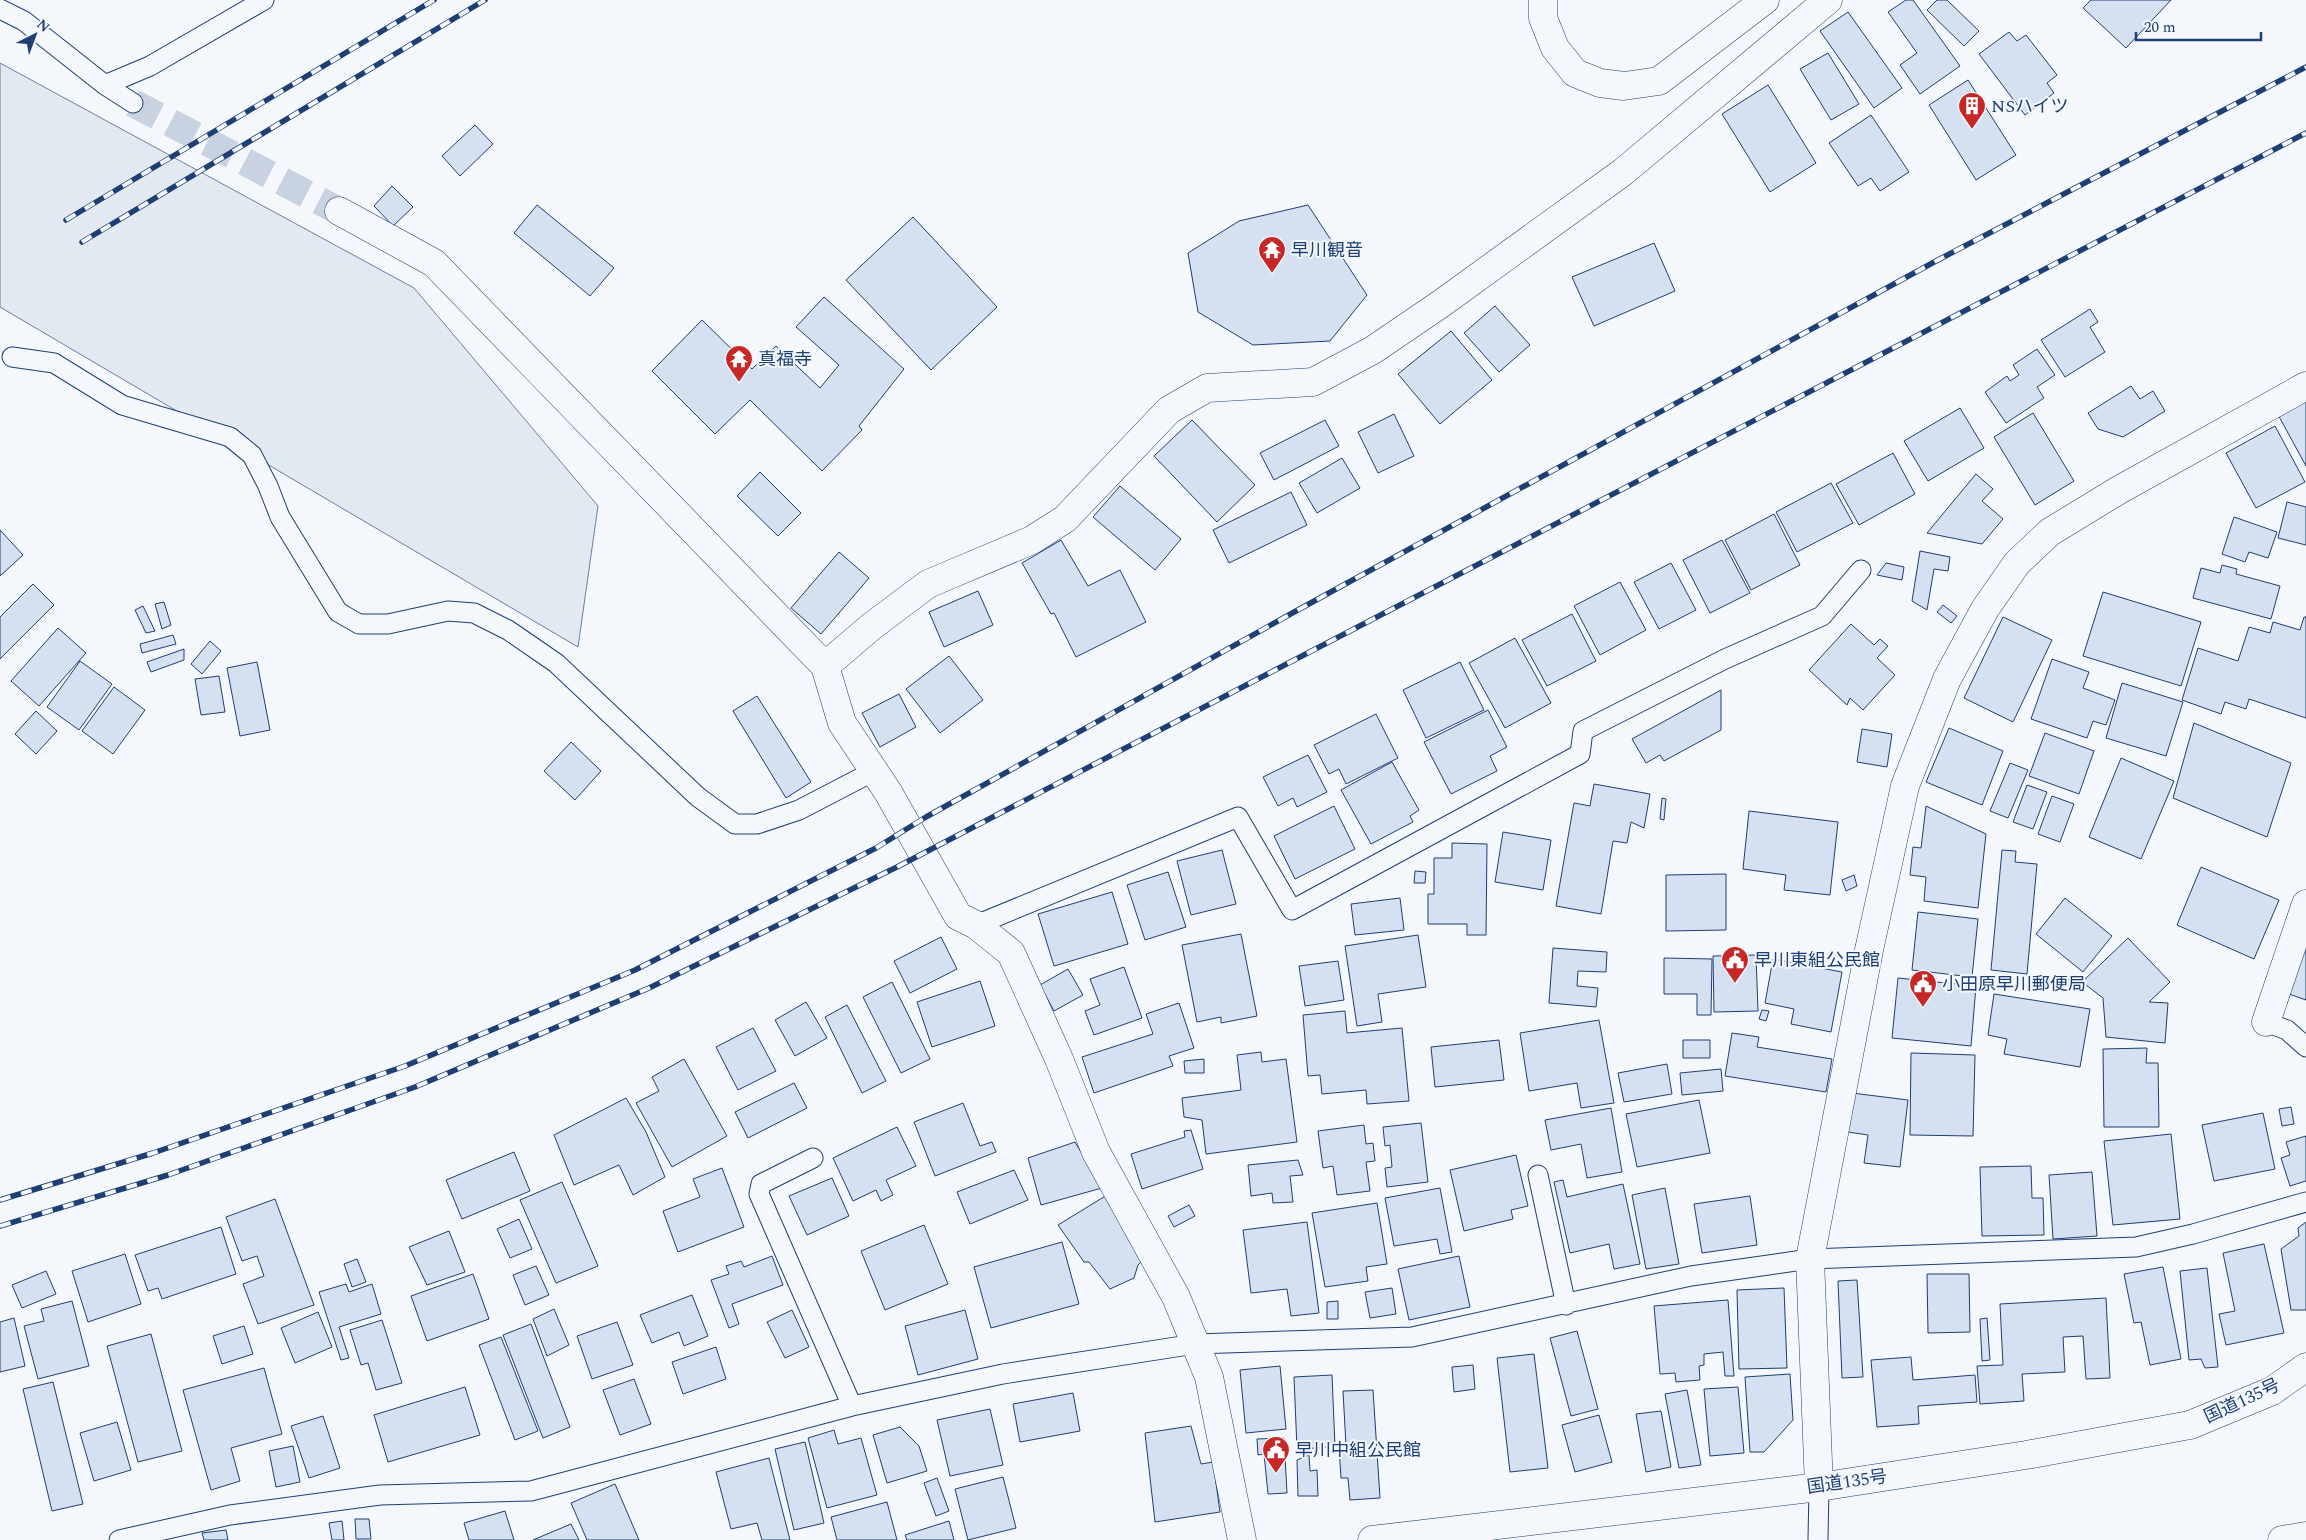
<svg xmlns="http://www.w3.org/2000/svg" width="2306" height="1540" font-family="Spectral,'Noto Sans JP',serif">
	<style>
		.green { fill: #e3e9f0; stroke: #687fa3 }
		.building { fill: #d5e0f0; stroke: #1d3f73 }
		.lines { fill: none; stroke-linecap: round; stroke-linejoin: round }
		.street-tunnel { stroke: #c9d2e0; stroke-width: 28; stroke-dasharray: 28 14; stroke-linecap: butt }
		.lane-casing { stroke: #1d3f73; stroke-width: 21 }
		.street-casing { stroke: #1d3f73; stroke-width: 29 }
		.secondary-casing { stroke: #1d3f73; stroke-width: 29 }
		.highway-casing { stroke: #1d3f73; stroke-width: 29 }
		.lane { stroke: #f4f7fb; stroke-width: 19 }
		.street { stroke: #f4f7fb; stroke-width: 28 }
		.secondary { stroke: #f4f7fb; stroke-width: 28 }
		.highway { stroke: #f4f7fb; stroke-width: 28 }
		.rail-casing { stroke: #1d3f73; stroke-width: 5.5 }
		.rail { stroke: #f4f7fb; stroke-width: 4; stroke-dasharray: 11; stroke-linecap: butt }
		.labels { text-anchor: middle; dominant-baseline: central; stroke-width: 4; stroke-linejoin: round; paint-order: stroke }
		.poi-label { font-size: 18px; fill: #1d3f73; stroke: #f4f7fb; text-anchor: start }
		.street-label { font-size: 18px; fill: #1d3f73; stroke: #f4f7fb }
	</style>
	<rect width="100%" height="100%" fill="#f4f7fb"/>
	<path class="green" d="M0,63L414,288L598,506L578,647L0,307Z"/>
	<path class="building" d="M1906,0H1913L1960,66L1920,94L1900,65L1917,53L1888,12Z
		M1937,0H1947L1979,31L1964,46L1927,10Z
		M2091,0H2171L2126,48L2083,8Z
		M1848,12L1902,88L1874,108L1820,31Z
		M2009,32L2017,41L2026,35L2057,75L2047,83L2054,93L2025,115L1979,54Z
		M1828,53L1859,104L1831,120L1800,69Z
		M1968,80L2016,155L1976,180L1929,105Z
		M1768,85L1816,163L1770,192L1722,114Z
		M1871,115L1909,172L1880,191L1871,178L1858,186L1829,143Z
		M475,125L493,144L460,176L442,156Z
		M392,186L413,207L393,226L374,206Z
		M537,205L614,268L590,296L514,233Z
		M1308,205L1367,295L1330,341L1253,345L1198,312L1188,253L1239,221Z
		M913,217L997,307L931,370L846,280Z
		M1654,243L1675,291L1594,326L1572,277Z
		M824,297L904,369L859,426L862,430L822,471L750,400L715,434L652,371L702,320L752,369L776,346L820,388L839,365L796,327Z
		M1495,306L1530,345L1499,372L1464,333Z
		M2090,309L2098,322L2090,327L2105,352L2065,377L2041,340Z
		M1451,331L1492,380L1440,424L1398,374Z
		M2037,349L2055,375L2037,387L2044,398L2006,423L1985,392L2007,376L2010,381L2019,375L2013,365Z
		M2131,386L2140,399L2153,391L2165,411L2123,437L2098,429L2088,413Z
		M2306,394V466L2276,411Z
		M1960,408L1984,448L1928,481L1904,441Z
		M2033,413L2074,481L2035,505L1994,437Z
		M1394,414L1414,456L1378,473L1358,432Z
		M1192,420L1255,485L1217,522L1154,456Z
		M1325,420L1339,446L1274,480L1260,453Z
		M2275,426L2305,482L2256,508L2226,453Z
		M1893,453L1915,494L1859,525L1836,484Z
		M1342,458L1360,488L1317,513L1299,483Z
		M760,472L801,513L778,536L737,496Z
		M1976,474L1993,489L1982,501L2003,519L1982,544L1927,533Z
		M1831,483L1853,523L1797,552L1776,512Z
		M1120,486L1181,539L1155,570L1093,517Z
		M1291,492L1307,525L1229,563L1213,530Z
		M2287,502L2306,507V545L2278,538Z
		M1774,514L1800,565L1751,590L1725,540Z
		M2234,517L2277,532L2268,558L2249,552L2245,562L2222,554Z
		M0,530L23,555L0,576Z
		M1061,540L1088,586L1120,570L1146,622L1076,657L1054,613L1051,614L1022,563Z
		M1722,540L1750,593L1710,613L1683,560Z
		M1920,551L1950,557L1948,571L1934,569L1927,610L1912,601Z
		M839,552L869,578L821,634L791,608Z
		M1671,563L1696,610L1659,629L1634,582Z
		M1886,563L1904,567L1902,580L1877,575Z
		M2222,565L2237,569L2236,574L2280,586L2271,619L2193,598L2201,568L2220,573Z
		M1620,582L1646,630L1600,655L1574,606Z
		M33,584L54,605L0,659V617Z
		M978,591L993,625L944,647L929,612Z
		M2103,592L2201,622L2181,686L2083,656Z
		M164,602L171,625L162,629L155,604Z
		M1943,605L1957,616L1951,623L1937,612Z
		M143,606L155,631L146,633L135,610Z
		M1572,614L1596,661L1547,686L1522,640Z
		M2003,617L2052,640L2013,722L1964,698Z
		M2304,617H2306V718L2249,699L2246,709L2225,702L2221,714L2182,700L2198,648L2238,661L2249,627L2270,633L2273,622L2300,630Z
		M1851,624L1874,645L1880,639L1888,646L1877,658L1895,675L1863,710L1850,698L1847,705L1809,670Z
		M58,628L86,653L39,706L11,681Z
		M173,635L176,644L142,653L140,644Z
		M1515,638L1551,703L1505,728L1469,663Z
		M210,641L221,651L202,674L191,664Z
		M184,649V660L151,672L147,662Z
		M949,656L983,700L940,733L906,689Z
		M2052,659L2089,672L2083,688L2115,700L2106,725L2093,721L2087,738L2031,719Z
		M80,661L112,684L79,730L47,707Z
		M257,662L270,730L240,736L227,668Z
		M1460,662L1484,710L1426,738L1403,690Z
		M219,676L225,712L201,715L195,679Z
		M2122,683L2183,702L2166,756L2106,738Z
		M114,687L145,710L113,754L82,731Z
		M1721,690V730L1664,761L1660,755L1646,763L1632,739Z
		M899,694L916,727L880,747L862,713Z
		M757,696L811,782L786,798L733,711Z
		M1488,710L1507,747L1490,756L1497,771L1451,794L1424,742Z
		M36,711L57,731L36,754L15,734Z
		M1376,714L1398,758L1346,784L1339,769L1329,774L1314,745Z
		M2194,723L2291,763L2267,837L2173,798Z
		M1949,728L2003,751L1982,805L1926,782Z
		M1862,729L1892,734L1887,767L1857,762Z
		M2045,733L2094,751L2079,794L2029,776Z
		M571,742L601,771L575,800L544,771Z
		M1308,755L1327,792L1297,807L1293,798L1278,806L1263,777Z
		M2121,758L2174,781L2141,859L2089,837Z
		M1392,762L1419,810L1410,816L1413,822L1371,844L1341,790Z
		M2010,763L2028,770L2008,818L1990,811Z
		M1594,784L1650,794L1644,828L1631,822L1627,843L1613,841L1601,914L1556,906L1574,803L1590,806Z
		M2027,785L2047,792L2033,829L2013,822Z
		M2052,796L2074,804L2060,842L2038,834Z
		M1662,798L1666,799L1664,820L1660,819Z
		M1334,806L1355,849L1295,879L1274,836Z
		M1926,806L1986,834L1978,908L1924,901L1926,877L1910,875L1913,847L1921,848Z
		M1749,811L1838,822L1830,895L1784,890L1786,875L1743,869Z
		M1503,832L1551,840L1543,890L1495,882Z
		M1452,843L1487,844L1486,935H1467V924H1428V894H1434V858H1452Z
		M1222,850L1236,904L1191,915L1177,861Z
		M2002,850L2016,851L2015,862L2037,864L2027,974L1991,970Z
		M2201,867L2279,900L2254,959L2177,925Z
		M1415,871L1426,872L1425,883H1414Z
		M1168,872L1186,927L1145,940L1127,885Z
		M1726,874V930L1666,931V875Z
		M1854,875L1857,886L1846,891L1842,880Z
		M1112,892L1128,944L1054,966L1038,914Z
		M1400,898L1404,930L1355,935L1351,904Z
		M2065,898L2112,936L2083,972L2036,934Z
		M1918,912L1978,919L1972,977L1912,970Z
		M1241,934L1257,1016L1221,1023V1017L1197,1022L1182,945Z
		M1418,935L1426,987L1378,994L1382,1022L1357,1026L1345,946Z
		M941,937L957,969L910,993L894,961Z
		M2128,938L2170,982L2149,1002L2168,1003L2165,1043L2106,1037L2103,998L2082,982Z
		M2306,942V1000L2289,994Z
		M1553,948L1607,952L1606,972L1578,971L1577,986L1598,988L1596,1007L1549,1003Z
		M1756,955L1758,1011L1714,1012L1713,956Z
		M1664,958L1712,959L1711,1015H1697V994H1664Z
		M1773,959L1842,972L1831,1032L1791,1024L1794,1009L1765,1003Z
		M1338,961L1344,1000L1305,1006L1299,966Z
		M1124,967L1142,1018L1094,1035L1085,1011L1100,1005L1090,979Z
		M1068,969L1083,995L1054,1011L1040,985Z
		M2058,977L2070,980L2069,986L2056,984Z
		M1898,978L1976,986L1971,1046L1892,1038Z
		M980,981L995,1026L932,1047L917,1002Z
		M892,982L930,1059L901,1073L863,997Z
		M1994,994L2090,1009L2080,1067L2004,1054L2007,1039L1988,1035Z
		M806,1002L827,1038L795,1056L775,1020Z
		M1179,1003L1194,1048L1169,1056L1173,1066L1094,1093L1082,1057L1153,1034L1146,1014Z
		M847,1005L886,1081L862,1093L825,1017Z
		M1762,1010L1769,1011L1766,1021L1759,1019Z
		M1345,1011L1347,1033L1402,1028L1409,1101L1367,1104L1366,1090L1322,1094L1320,1075L1308,1076L1303,1015Z
		M1599,1020L1614,1103L1581,1108L1577,1083L1529,1091L1520,1033Z
		M753,1028L776,1071L738,1090L716,1047Z
		M1732,1033L1759,1037L1757,1047L1832,1059L1826,1092L1725,1076Z
		M1499,1040L1504,1080L1435,1087L1431,1047Z
		M1683,1040H1710V1058H1683Z
		M2147,1048L2146,1063H2158L2159,1127H2104L2103,1049Z
		M1261,1052L1262,1062L1286,1059L1297,1142L1206,1154L1202,1120L1184,1117L1182,1098L1241,1090L1237,1055Z
		M1911,1053L1975,1055L1973,1136L1910,1135Z
		M684,1059L727,1136L672,1167L636,1103L659,1091L652,1077Z
		M1204,1059V1073H1185L1184,1061Z
		M1667,1064L1672,1094L1624,1102L1618,1073Z
		M1721,1069L1723,1091L1682,1095L1680,1073Z
		M794,1083L807,1108L748,1138L735,1112Z
		M1852,1093L1908,1100L1900,1167L1864,1163L1868,1135L1848,1132Z
		M626,1098L646,1132L665,1177L633,1195L619,1165L574,1185L554,1135Z
		M1699,1100L1710,1153L1637,1167L1626,1114Z
		M963,1103L980,1146L992,1142L996,1152L935,1176L914,1122Z
		M2291,1107L2294,1124L2282,1126L2279,1109Z
		M1611,1108L1622,1172L1587,1178L1581,1144L1551,1150L1545,1120Z
		M2263,1113L2275,1169L2214,1181L2202,1125Z
		M1421,1123L1428,1182L1387,1187L1385,1168L1392,1167L1390,1145L1385,1146L1383,1127Z
		M1364,1125L1366,1144L1373,1143L1375,1161L1366,1162L1370,1191L1337,1195L1333,1166L1323,1168L1318,1131Z
		M897,1127L916,1166L886,1180L893,1195L881,1201L876,1190L853,1201L833,1158Z
		M1191,1130L1203,1169L1142,1189L1131,1154L1185,1137L1184,1131Z
		M2171,1134L2180,1219L2113,1225L2104,1141Z
		M2306,1136V1181L2290,1186L2281,1158L2290,1155L2286,1142Z
		M1075,1142L1102,1188L1041,1205L1028,1158Z
		M514,1152L530,1191L462,1219L446,1180Z
		M1516,1155L1528,1206L1511,1210L1513,1219L1464,1231L1450,1170Z
		M1298,1160L1303,1175L1290,1176L1293,1202L1273,1203L1272,1193L1251,1196L1248,1165Z
		M2031,1166L2032,1198H2043L2044,1235L1982,1236L1980,1167Z
		M722,1168L744,1227L678,1252L663,1211L700,1197L693,1179Z
		M1014,1170L1028,1200L970,1224L957,1192Z
		M2092,1172L2097,1236L2053,1239L2049,1175Z
		M832,1178L849,1216L807,1235L789,1196Z
		M1563,1180L1567,1197L1623,1184L1640,1264L1614,1269L1609,1244L1570,1253L1554,1182Z
		M562,1182L598,1266L556,1283L520,1200Z
		M1440,1188L1452,1252L1440,1254L1437,1239L1394,1246L1385,1198Z
		M1665,1188L1679,1264L1646,1269L1632,1195Z
		M1107,1195L1143,1260L1138,1265L1134,1278L1110,1289L1089,1262H1084L1058,1225Z
		M1750,1196L1757,1245L1702,1253L1694,1204Z
		M275,1199L314,1305L258,1324L243,1284L264,1276L257,1256L242,1261L226,1217Z
		M1377,1203L1387,1264L1366,1267L1368,1281L1325,1287L1312,1213Z
		M1189,1205L1195,1216L1174,1227L1168,1216Z
		M519,1219L532,1249L510,1258L497,1229Z
		M1307,1222L1319,1313L1291,1316L1287,1289L1251,1293L1243,1230Z
		M2306,1222V1310H2291L2281,1249L2299,1236L2298,1228Z
		M924,1225L948,1284L885,1310L861,1251Z
		M221,1227L236,1274L162,1299L158,1288L148,1291L135,1255Z
		M449,1231L465,1272L427,1285L409,1247Z
		M1062,1242L1079,1304L991,1328L974,1267Z
		M2264,1244L2284,1333L2226,1345L2219,1314L2235,1311L2223,1253Z
		M125,1254L141,1304L88,1322L72,1271Z
		M772,1256L783,1285L732,1304L739,1324L729,1328L711,1280L729,1274L726,1266L741,1261L744,1267Z
		M1459,1256L1470,1307L1409,1320L1398,1269Z
		M357,1259L366,1282L352,1287L344,1264Z
		M536,1266L549,1295L525,1305L513,1275Z
		M2163,1267L2181,1359L2150,1365L2141,1322L2134,1323L2124,1274Z
		M2207,1268L2218,1367L2205,1368L2201,1359L2189,1360L2180,1271Z
		M46,1271L56,1294L22,1308L12,1285Z
		M473,1274L489,1319L427,1341L411,1296Z
		M1927,1274H1969L1970,1332L1928,1333Z
		M1857,1280L1863,1377L1842,1378L1838,1281Z
		M346,1284L349,1292L372,1284L381,1314L339,1327L349,1358L341,1360L319,1292Z
		M1392,1288L1396,1314L1370,1318L1365,1292Z
		M1784,1288L1787,1368L1739,1369L1737,1290Z
		M692,1295L708,1336L684,1346L679,1332L652,1343L640,1315Z
		M2106,1298L2110,1378L2086,1379L2083,1336L2063,1337L2065,1372L2022,1374L2024,1401L1980,1404L1977,1366L2003,1365L2000,1304Z
		M1728,1300L1734,1376H1725L1723,1352L1704,1354V1365L1699,1366L1700,1380L1676,1382L1675,1373L1660,1374L1654,1306Z
		M72,1301L89,1366L38,1379L24,1326L44,1321L41,1309Z
		M1338,1301V1319H1327V1302Z
		M554,1309L569,1345L547,1356L533,1319Z
		M792,1310L809,1347L785,1358L767,1322Z
		M965,1310L978,1359L918,1375L905,1326Z
		M318,1312L332,1347L295,1363L281,1328Z
		M14,1318L25,1366L0,1372V1322Z
		M1987,1318L1990,1360L1982,1361L1980,1319Z
		M382,1320L402,1383L376,1390L368,1363L361,1365L350,1330Z
		M617,1322L633,1365L592,1379L577,1336Z
		M531,1324L570,1427L543,1438L503,1335Z
		M244,1326L253,1354L222,1364L213,1336Z
		M1577,1331L1598,1409L1571,1416L1550,1338Z
		M151,1334L182,1451L138,1462L107,1346Z
		M501,1337L538,1431L515,1440L479,1345Z
		M716,1347L726,1379L683,1394L672,1362Z
		M1534,1354L1548,1468L1510,1472L1497,1358Z
		M1911,1357L1913,1380L1975,1375L1977,1402L1918,1406L1919,1424L1877,1427L1871,1360Z
		M1473,1365L1475,1389L1454,1392L1452,1367Z
		M1280,1366L1286,1429L1246,1433L1240,1370Z
		M264,1368L282,1434L231,1448L240,1481L211,1490L183,1390Z
		M1790,1374L1793,1420L1764,1452H1750L1745,1377Z
		M1332,1375L1335,1447L1297,1449L1294,1377Z
		M634,1379L651,1424L620,1435L603,1390Z
		M53,1382L83,1504L52,1511L23,1389Z
		M465,1387L480,1435L388,1462L374,1415Z
		M1738,1387L1744,1453L1710,1456L1704,1389Z
		M1373,1390L1380,1498L1350,1500L1348,1478H1341L1339,1447L1346,1446L1343,1391Z
		M1687,1390L1701,1465L1679,1468L1665,1394Z
		M1073,1393L1080,1431L1020,1442L1013,1404Z
		M990,1409L1003,1465L950,1476L937,1420Z
		M1661,1411L1671,1467L1646,1472L1636,1414Z
		M1599,1415L1612,1462L1575,1472L1562,1425Z
		M323,1416L340,1468L309,1478L291,1426Z
		M117,1422L131,1470L94,1481L80,1433Z
		M1191,1426L1201,1464L1213,1462L1220,1512L1155,1522L1145,1433Z
		M900,1427L919,1446L927,1471L887,1483L873,1435Z
		M834,1430L838,1444L861,1438L877,1495L827,1508L808,1438Z
		M1284,1438L1287,1493L1268,1494L1264,1454L1258,1455L1257,1439Z
		M805,1442L824,1523L794,1530L775,1449Z
		M293,1446L300,1482L276,1487L269,1451Z
		M1309,1455L1310,1471L1317,1470L1318,1496H1298L1297,1460Z
		M769,1458L790,1540H762L757,1523L731,1529L716,1472Z
		M1003,1477L1016,1528L968,1540L955,1489Z
		M937,1478L949,1511L936,1516L924,1483Z
		M615,1484L639,1540H587L571,1503Z
		M887,1502L897,1540H837L831,1517Z
		M505,1511L514,1540H469L464,1523Z
		M355,1519H369L371,1539H356Z
		M342,1521L344,1540H332L329,1523Z
		M949,1521L954,1540H907L905,1535Z
		M571,1524L579,1540H533Z
		M226,1530L228,1540H204L202,1533Z"/>
	<g class="lines">
		<path class="street-tunnel" d="M133,103L339,211"/>
		<defs>
			<path id="lane" d="M0,9L24,21L105,85
				M133,103L105,85L150,66L264,0
				M12,357L54,363L122,405L230,437L252,455L268,486L280,517L338,612L359,624H388L448,611L474,613L508,630L556,663L698,797L735,824H757L799,810L874,771
				M976,925L1238,817L1292,910L1580,754L1583,731L1725,659L1822,616L1861,570
				M2266,1022L2287,1030L2306,1047
				M813,1158L761,1184L759,1194L852,1406
				M1538,1175L1566,1305
				M119,1540L230,1515L380,1495L531,1491L852,1406L1003,1374L1195,1344L1412,1337L1691,1276L1810,1259L2136,1247L2193,1234L2306,1202
				M1818,1540L1819,1487"/>
			<path id="street" d="M1543,0V18L1555,48L1575,73L1600,83L1624,86L1659,81L1765,0
				M339,211L434,263L825,666L842,723L888,792L958,916L976,925L1011,953L1059,1059L1096,1152L1176,1297L1209,1377L1242,1540
				M825,666L872,626L928,584L1032,540L1065,519L1169,410L1207,388L1313,382L1373,350L1442,303L1623,172L1828,0
				M2266,1022L2306,904"/>
			<path id="secondary" d="M1819,1487L1810,1259L1869,950L1905,786L1947,679L1985,609L2017,563L2050,532L2119,490L2306,386"/>
			<path id="highway" d="M1372,1540L1819,1487L2026,1455L2190,1425L2272,1391L2306,1367
				M2282,1540L2306,1536"/>
		</defs>
		<use href="#lane" class="lane-casing"/>
		<use href="#street" class="street-casing"/>
		<use href="#secondary" class="secondary-casing"/>
		<use href="#highway" class="highway-casing"/>
		<use href="#lane" class="lane"/>
		<use href="#street" class="street"/>
		<use href="#secondary" class="secondary"/>
		<use href="#highway" class="highway"/>
		<defs>
			<path id="rail" d="M66,220L434,0
				M82,242L485,0
				M0,1200L153,1153L405,1066L635,970L876,848L926,817L1296,611L1936,261L2306,67
				M0,1226L168,1175L415,1087L649,988L897,867L2306,133"/>
		</defs>
		<use href="#rail" class="rail-casing"/>
		<use href="#rail" class="rail"/>
	</g>
	<defs>
		<symbol id="building-pin" viewBox="-11 -11 22 30"><path d="M0 17L-7.5 6A9.5 9.5 0 1 1 7.5 6Z" fill="#c62828" stroke="#f4f7fb"/><path d="M-4-6H4V6H1V3H-1V6H-4ZM-2.5-4.3h1.7v1.8h-1.7ZM.8-4.3h1.7v1.8H.8ZM-2.5-1h1.7V.8h-1.7ZM.8-1h1.7V.8H.8Z" fill="#fff"/></symbol>
		<symbol id="temple-pin" viewBox="-11 -11 22 30"><path d="M0 17L-7.5 6A9.5 9.5 0 1 1 7.5 6Z" fill="#c62828" stroke="#f4f7fb"/><path d="M0-6L5-2H3V0L6.5 2.5H4V6H1.5V3h-3V6H-4V2.5H-6.5L-3 0V-2H-5Z" fill="#fff"/></symbol>
		<symbol id="civic-pin" viewBox="-11 -11 22 30"><path d="M0 17L-7.5 6A9.5 9.5 0 1 1 7.5 6Z" fill="#c62828" stroke="#f4f7fb"/><path d="M-.6-6.5H3V-4.5H.6V-3L4-1V1h2V6H-6V1h2V-1L-.6-3ZM-1.2 2.5V6h2.4V2.5Z" fill="#fff"/></symbol>
	</defs>
	<g fill-rule="evenodd">
		<use href="#building-pin" x="1956" y="90" width="32" height="43"/>
		<use href="#temple-pin" x="1256" y="234" width="32" height="43"/>
		<use href="#temple-pin" x="723" y="343" width="32" height="43"/>
		<use href="#civic-pin" x="1719" y="944" width="32" height="43"/>
		<use href="#civic-pin" x="1907" y="968" width="32" height="43"/>
		<use href="#civic-pin" x="1260" y="1434" width="32" height="43"/>
	</g>
	<g class="labels">
		<g class="poi-label">
			<text x="1991" y="106">NSハイツ</text>
			<text x="1291" y="250">早川観音</text>
			<text x="758" y="359">真福寺</text>
			<text x="1754" y="960">早川東組公民館</text>
			<text x="1942" y="984">小田原早川郵便局</text>
			<text x="1295" y="1450">早川中組公民館</text>
		</g>
		<g class="street-label">
			<text transform="translate(2242 1401) rotate(-25)">国道135号</text>
			<text transform="translate(1847 1482) rotate(-8)">国道135号</text>
		</g>
	</g>
	<g transform="translate(35 35) rotate(42)" stroke="#f4f7fb" stroke-width="4" paint-order="stroke">
	<path d="M0-4L9 19L0 12L-9 19Z" fill="#1d3f73"/>
	<text y="-8" font-size="14" font-weight="bold" text-anchor="middle" fill="#1d3f73">N</text>
	</g>
	<path d="M2136 32v8h125v-8" fill="none" stroke="#1d3f73" stroke-width="2.5"/>
	<text x="2144" y="32" font-size="15" fill="#1d3f73" stroke="#f4f7fb" stroke-width="4" paint-order="stroke">20 m</text>
</svg>
